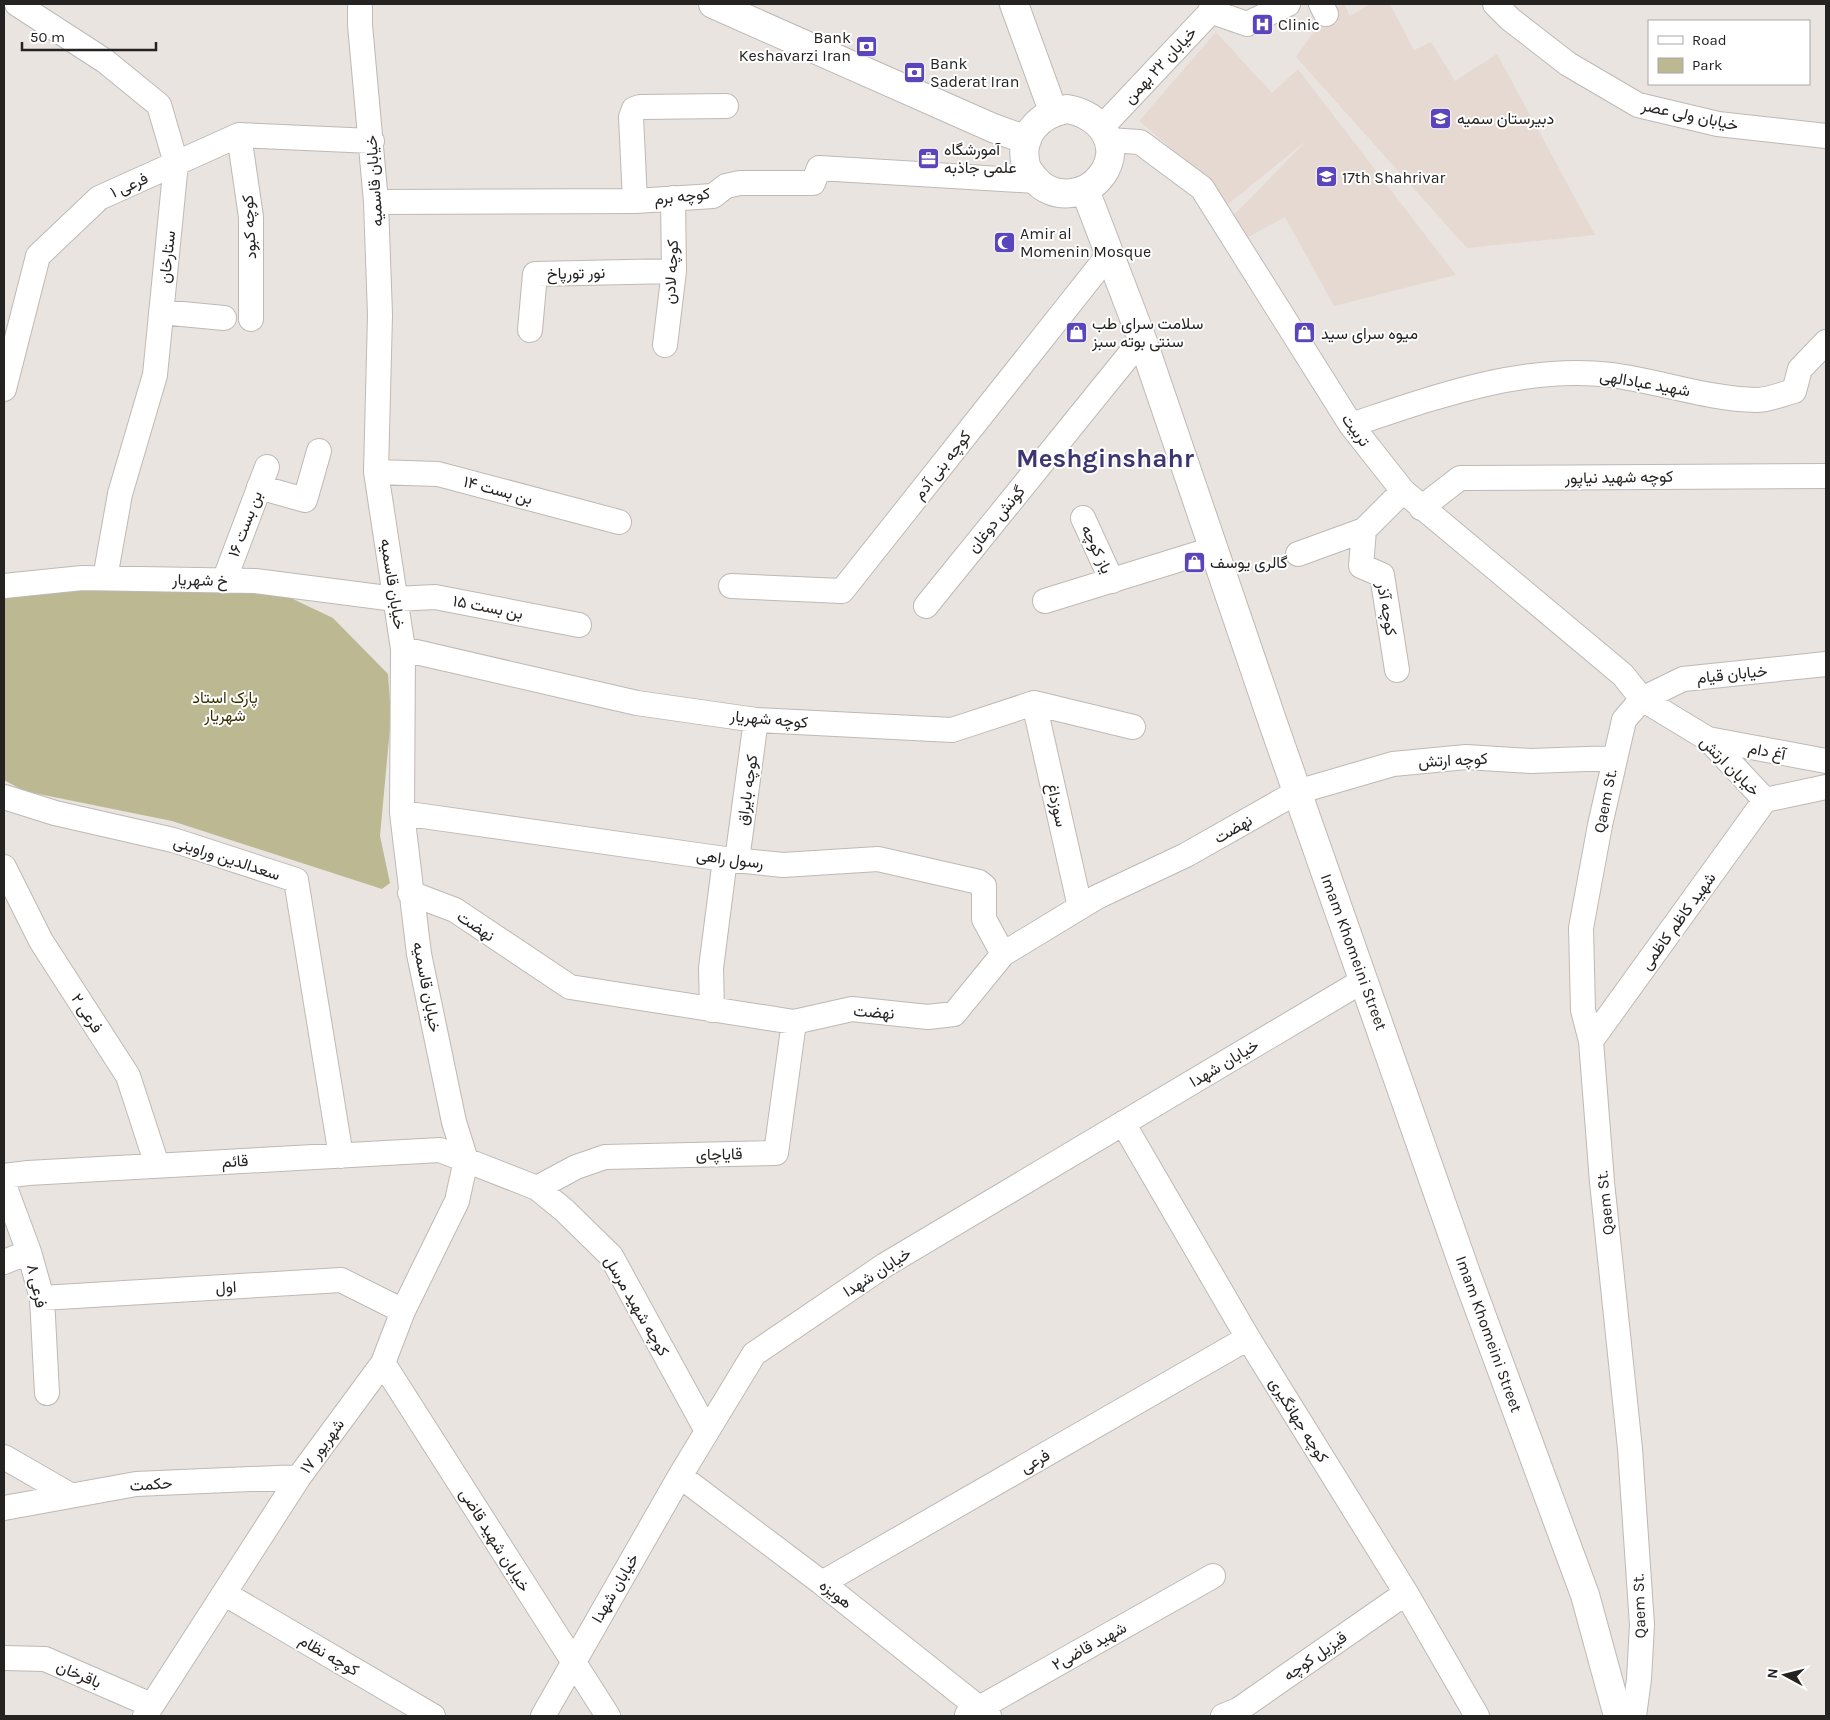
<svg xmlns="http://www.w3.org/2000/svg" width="1830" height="1720" font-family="Karla,Vazirmatn,sans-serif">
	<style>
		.built { fill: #e6d9d1 }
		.green { fill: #bbb892 }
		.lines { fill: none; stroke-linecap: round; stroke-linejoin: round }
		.minor-casing { stroke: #beb9b5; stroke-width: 26 }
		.major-casing { stroke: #beb9b5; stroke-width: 30 }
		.minor { stroke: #fff; stroke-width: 24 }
		.major { stroke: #fff; stroke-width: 28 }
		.labels { text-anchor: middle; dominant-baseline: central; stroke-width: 4; stroke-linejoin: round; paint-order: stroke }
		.poi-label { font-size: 16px; fill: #252322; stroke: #fff; text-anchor: start }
		.street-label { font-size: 16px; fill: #252322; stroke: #fff }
		.park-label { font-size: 16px; fill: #352f00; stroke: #fff }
		.town-label { font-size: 26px; font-weight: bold; fill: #3c3571; stroke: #fff }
	</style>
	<rect width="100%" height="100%" fill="#eae4e1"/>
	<path class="built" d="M1344,4L1350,16L1370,4H1390L1414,50L1431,42L1455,81L1497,54L1595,235L1467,248L1296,57L1326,14Z
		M1216,32L1272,93L1298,69L1456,275L1334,306L1285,217L1243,240L1229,220L1307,140L1226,206L1208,180L1139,121Z"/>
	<path class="green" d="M255,581L333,618L388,674L391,717L380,836L390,883L382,889L172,821L24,791L4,780V586Z"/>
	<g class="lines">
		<defs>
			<path id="minor" d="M17,4L105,61L159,105L176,163L155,375L120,494L105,578
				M1321,4L1326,14
				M1495,4L1510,19L1568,64L1638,105L1718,124L1826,136
				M1210,11L1247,24L1288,4
				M1102,127L1218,4
				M239,135L251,217V319
				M1108,140L1140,142L1202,188L1351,425L1403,491L1623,675L1642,699L1708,739L1765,800
				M635,201L631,117L634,109L640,107L726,106
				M376,202L635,201L713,196L726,186L740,183H813L819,168L1036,181
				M161,312L224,318
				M530,330L535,274L674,271
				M665,345L674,271L673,198
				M4,389L38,256L99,198L239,135L372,141
				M1351,425C1432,398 1523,364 1611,375C1659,381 1707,399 1757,400C1769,400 1782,394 1794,391L1800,369L1826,342
				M376,472L438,474L619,522
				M259,487L305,500L319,451
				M1421,508L1460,478L1826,476
				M1083,518L1112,581
				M1364,530L1361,566L1382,575L1397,670
				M1298,554L1364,530L1403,491
				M224,581L267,467
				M4,586L82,578L255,581L395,599L435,597L579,625
				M731,586L842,591L1110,253
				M1045,601L1213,549
				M926,606L1142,339
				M403,649L637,703L756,720L952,730L1034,703L1133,727
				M1034,703L1080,907
				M1708,739L1826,761
				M4,797L55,813L173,840L296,880L341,1156
				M1765,800L1826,787
				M402,813L725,859L783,865L878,859L979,882L984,886V919L1003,954
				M737,860L756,720
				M4,867L41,941L128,1076L157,1165
				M410,893L455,910L570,987L794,1022L852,1009L928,1017L954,1014L1003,954L1097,897L1186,855L1297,792L1393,764L1466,757L1531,761L1614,758
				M712,1010L711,968L725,859
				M1591,1041L1765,800
				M1123,1123L1248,1338L1406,1593L1477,1716
				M4,1176L28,1173L440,1150L537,1188L564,1210L611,1256L707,1431
				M4,1185L29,1252L42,1298L47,1393
				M537,1188L576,1167L605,1157L776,1153L794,1022
				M4,1262L29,1252
				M42,1298L341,1280L403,1311
				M383,1363L608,1716
				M4,1457L70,1495
				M680,1476L822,1583L989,1716
				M4,1508L136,1484L299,1477
				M822,1583L1248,1338
				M225,1594L433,1716
				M4,1658L45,1659L151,1705
				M967,1715L1213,1576
				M145,1716L299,1477L383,1363L403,1311L457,1201L466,1160L454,1122L419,954L402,813L403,649L376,472L380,315L376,202L360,25V4
				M543,1716L680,1476L754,1354L885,1265L1364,980
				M1223,1716L1238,1710L1406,1593
				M1634,1716L1639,1679L1642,1625L1630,1449L1602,1182L1591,1041L1583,1010L1581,928L1600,825L1624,720L1642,699L1683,679L1826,664"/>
			<path id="major" d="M713,4L993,128L1027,140
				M1014,4L1053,111
				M1067,109C1099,114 1124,144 1102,175C1086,197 1052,201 1034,178C1031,174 1027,170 1026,165C1018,135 1040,114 1067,109Z
				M1085,190L1142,339L1273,723L1467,1276L1585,1595L1618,1716"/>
		</defs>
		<use href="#minor" class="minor-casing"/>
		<use href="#major" class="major-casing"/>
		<use href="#minor" class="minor"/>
		<use href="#major" class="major"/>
	</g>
	<defs>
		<symbol id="hospital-square" viewBox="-11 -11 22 22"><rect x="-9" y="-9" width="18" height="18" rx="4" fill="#5b45bd" stroke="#fff"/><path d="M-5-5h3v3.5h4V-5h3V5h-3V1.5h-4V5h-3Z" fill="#fff"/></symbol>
		<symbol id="bank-square" viewBox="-11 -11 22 22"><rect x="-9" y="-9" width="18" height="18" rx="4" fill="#5b45bd" stroke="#fff"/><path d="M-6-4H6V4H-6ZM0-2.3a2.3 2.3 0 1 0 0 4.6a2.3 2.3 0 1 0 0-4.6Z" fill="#fff"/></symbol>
		<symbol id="school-square" viewBox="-11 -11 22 22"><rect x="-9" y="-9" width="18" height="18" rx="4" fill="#5b45bd" stroke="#fff"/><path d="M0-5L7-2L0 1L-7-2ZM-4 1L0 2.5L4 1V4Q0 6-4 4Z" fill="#fff"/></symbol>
		<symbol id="office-square" viewBox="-11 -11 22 22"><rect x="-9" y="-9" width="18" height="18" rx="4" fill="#5b45bd" stroke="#fff"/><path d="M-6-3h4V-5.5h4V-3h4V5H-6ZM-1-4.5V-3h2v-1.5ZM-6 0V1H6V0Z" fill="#fff"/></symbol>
		<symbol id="mosque-square" viewBox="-11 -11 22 22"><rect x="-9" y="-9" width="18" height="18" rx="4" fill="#5b45bd" stroke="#fff"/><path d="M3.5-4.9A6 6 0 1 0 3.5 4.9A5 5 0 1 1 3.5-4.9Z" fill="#fff"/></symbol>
		<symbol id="shop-square" viewBox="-11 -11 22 22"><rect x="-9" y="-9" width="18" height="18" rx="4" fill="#5b45bd" stroke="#fff"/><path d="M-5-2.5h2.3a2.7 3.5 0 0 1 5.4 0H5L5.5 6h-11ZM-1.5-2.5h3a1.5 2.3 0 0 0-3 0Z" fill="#fff"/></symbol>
	</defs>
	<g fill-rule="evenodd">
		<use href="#hospital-square" x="1250" y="12" width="25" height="25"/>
		<use href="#bank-square" x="854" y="34" width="25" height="25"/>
		<use href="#bank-square" x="902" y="60" width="25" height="25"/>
		<use href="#school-square" x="1428" y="106" width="25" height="25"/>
		<use href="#office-square" x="916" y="146" width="25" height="25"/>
		<use href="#school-square" x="1314" y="164" width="25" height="25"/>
		<use href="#mosque-square" x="992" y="230" width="25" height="25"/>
		<use href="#shop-square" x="1064" y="320" width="25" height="25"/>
		<use href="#shop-square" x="1292" y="320" width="25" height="25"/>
		<use href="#shop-square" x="1182" y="550" width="25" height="25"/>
	</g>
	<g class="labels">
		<g class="poi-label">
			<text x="1278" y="24">Clinic</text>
			<text x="851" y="37" text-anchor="end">Bank<tspan x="851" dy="18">Keshavarzi Iran</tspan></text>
			<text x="930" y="63">Bank<tspan x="930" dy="18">Saderat Iran</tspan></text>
			<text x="1457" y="118">دبیرستان سمیه</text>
			<text x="944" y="149">آمورشگاه<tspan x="944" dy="18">علمی جاذبه</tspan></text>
			<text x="1342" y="177">17th Shahrivar</text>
			<text x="1020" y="233">Amir al<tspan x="1020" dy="18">Momenin Mosque</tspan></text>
			<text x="1092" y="323">سلامت سرای طب<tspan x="1092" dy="18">سنتی بوته سبز</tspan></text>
			<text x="1321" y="333">میوه سرای سید</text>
			<text x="1210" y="562">گالری یوسف</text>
		</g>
		<g class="street-label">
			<text transform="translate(1160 65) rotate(-47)">خیابان ۲۲ بهمن</text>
			<text transform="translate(1690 115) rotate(12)">خیابان ولی عصر</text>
			<text transform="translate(374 181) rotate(-94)">خیابان قاسمیه</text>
			<text transform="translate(129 185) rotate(-24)">فرعی ۱</text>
			<text transform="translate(682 196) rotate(-6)">کوچه برم</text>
			<text transform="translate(249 227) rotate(-93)">کوچه کبود</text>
			<text transform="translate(167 257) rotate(-84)">ستارخان</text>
			<text transform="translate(671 272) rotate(-87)">کوچه لادن</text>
			<text transform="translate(576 273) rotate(-1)">نور تورپاخ</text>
			<text transform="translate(1645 383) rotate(10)">شهید عبادالهی</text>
			<text transform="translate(1356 430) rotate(54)">تربیت</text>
			<text transform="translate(942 465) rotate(-52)">کوچه بنی آدم</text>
			<text transform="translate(1619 477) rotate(-1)">کوچه شهید نیاپور</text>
			<text transform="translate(498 490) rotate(15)">بن بست ۱۴</text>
			<text transform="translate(996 519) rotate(-51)">گونش دوغان</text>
			<text transform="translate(245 524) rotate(-69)">بن بست ۱۶</text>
			<text transform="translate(1097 549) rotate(65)">یاز کوچه</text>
			<text transform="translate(200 580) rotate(1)">خ شهریار</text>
			<text transform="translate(393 584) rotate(81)">خیابان قاسمیه</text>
			<text transform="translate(488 607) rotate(11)">بن بست ۱۵</text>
			<text transform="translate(1387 609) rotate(80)">کوچه آذر</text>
			<text transform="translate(1732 674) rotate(-6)">خیابان قیام</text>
			<text transform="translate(769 719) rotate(5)">کوچه شهریار</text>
			<text transform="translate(1767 751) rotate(11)">آغ دام</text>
			<text transform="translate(1453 760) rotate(-3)">کوچه ارتش</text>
			<text transform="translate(1730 766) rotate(45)">خیابان ارتش</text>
			<text transform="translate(747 790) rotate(-82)">کوچه بایراق</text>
			<text transform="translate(1605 801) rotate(-79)">Qaem St.</text>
			<text transform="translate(1057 805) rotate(77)">سوزداغ</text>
			<text transform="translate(1233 829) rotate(-30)">نهضت</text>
			<text transform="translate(227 858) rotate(18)">سعدالدین وراوینی</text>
			<text transform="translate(730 859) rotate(7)">رسول راهی</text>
			<text transform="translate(1678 921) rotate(-54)">شهید کاظم کاظمی</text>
			<text transform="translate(476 926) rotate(34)">نهضت</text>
			<text transform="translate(1354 952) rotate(70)">Imam Khomeini Street</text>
			<text transform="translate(427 987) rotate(79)">خیابان قاسمیه</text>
			<text transform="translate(874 1012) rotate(4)">نهضت</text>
			<text transform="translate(87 1013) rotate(57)">فرعی ۲</text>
			<text transform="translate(1224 1063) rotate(-31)">خیابان شهدا</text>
			<text transform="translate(719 1154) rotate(-1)">قایاچای</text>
			<text transform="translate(235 1161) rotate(-3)">قائم</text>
			<text transform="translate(1605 1203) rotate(-96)">Qaem St.</text>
			<text transform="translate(877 1272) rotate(-33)">خیابان شهدا</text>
			<text transform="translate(37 1286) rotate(78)">فرعی ۸</text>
			<text transform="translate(226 1287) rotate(-3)">اول</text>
			<text transform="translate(637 1306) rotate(60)">کوچه شهید مرسل</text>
			<text transform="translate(1489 1334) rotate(70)">Imam Khomeini Street</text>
			<text transform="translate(1299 1420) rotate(58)">کوچه جهانگیری</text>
			<text transform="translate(322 1446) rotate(-54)">۱۷ شهریور</text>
			<text transform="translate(1035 1461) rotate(-30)">فرعی</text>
			<text transform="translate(151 1484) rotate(-4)">حکمت</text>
			<text transform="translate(495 1540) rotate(58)">خیابان شهید قاضی</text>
			<text transform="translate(615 1588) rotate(-60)">خیابان شهدا</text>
			<text transform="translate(836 1594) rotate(38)">هویزه</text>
			<text transform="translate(1639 1606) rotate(-92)">Qaem St.</text>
			<text transform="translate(1089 1646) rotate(-29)">شهید قاضی۲</text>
			<text transform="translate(329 1655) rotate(30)">کوچه نظام</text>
			<text transform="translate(1315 1656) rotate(-35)">قیزیل کوچه</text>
			<text transform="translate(79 1674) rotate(23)">باقرخان</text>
		</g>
		<g class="park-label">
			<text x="225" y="697">پارک استاد<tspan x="225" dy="18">شهریار</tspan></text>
		</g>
		<g class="town-label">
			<text x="1105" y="458">Meshginshahr</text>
		</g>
	</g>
	<rect width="1830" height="1720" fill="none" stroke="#252322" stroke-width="10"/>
	<rect x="1648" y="20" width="162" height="65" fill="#ffffff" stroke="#a8a7a7"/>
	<rect x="1658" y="36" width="25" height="8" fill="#ffffff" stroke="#a8a7a7"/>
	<text x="1692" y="45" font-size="15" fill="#252322">Road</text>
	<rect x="1658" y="58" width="25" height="15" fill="#bbb892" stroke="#a8a7a7"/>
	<text x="1692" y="70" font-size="15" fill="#252322">Park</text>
	<g transform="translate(1785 1675) rotate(277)" stroke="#ffffff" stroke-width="4" paint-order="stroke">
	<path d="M0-4L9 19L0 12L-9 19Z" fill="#252322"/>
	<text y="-8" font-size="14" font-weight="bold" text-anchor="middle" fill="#252322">N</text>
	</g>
	<path d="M22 42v8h134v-8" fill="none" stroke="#252322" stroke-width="2.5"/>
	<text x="30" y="42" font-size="15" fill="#252322" stroke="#ffffff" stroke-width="4" paint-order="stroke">50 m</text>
</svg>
